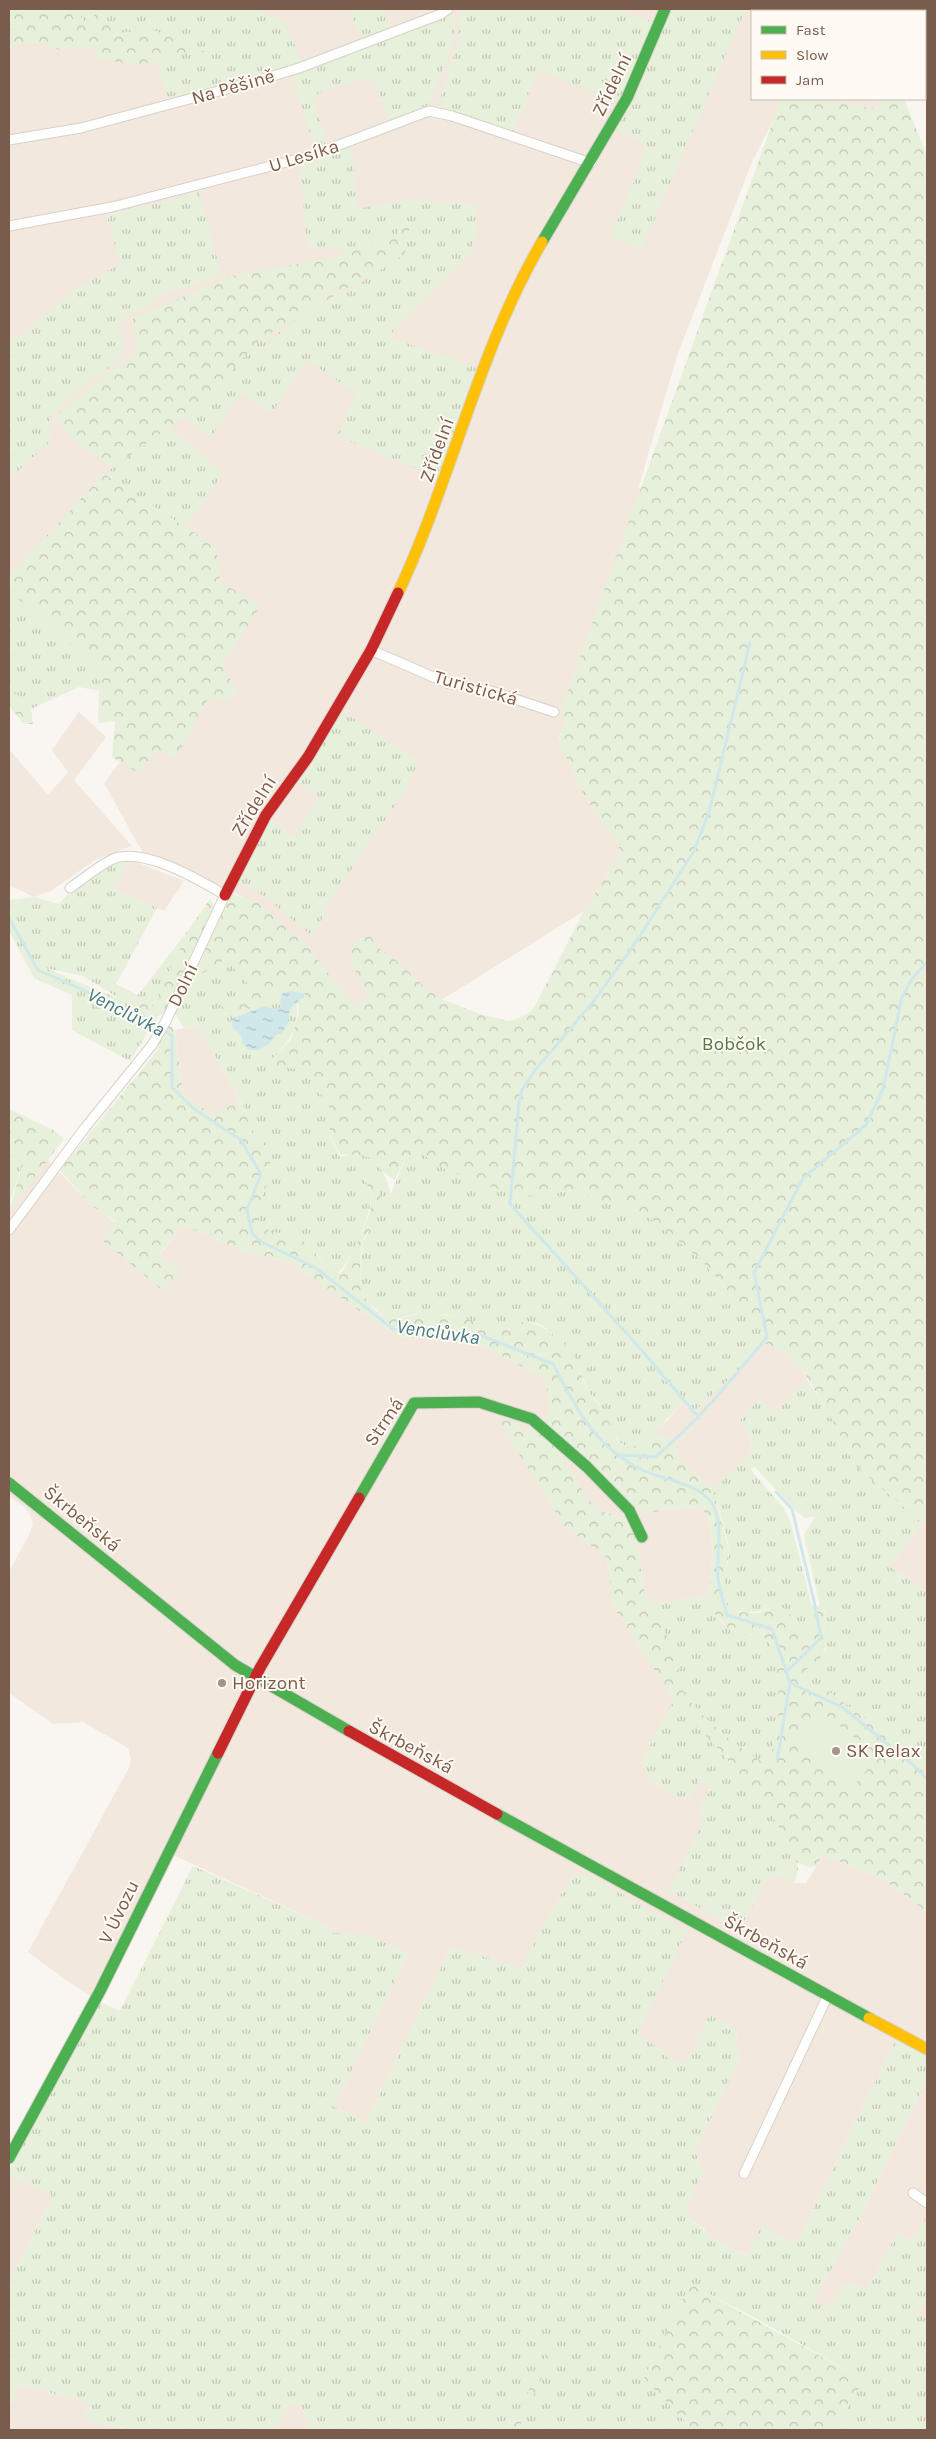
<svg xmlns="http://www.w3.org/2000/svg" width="936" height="2439" font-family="Karla,sans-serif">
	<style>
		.residential { fill: #f2e8de }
		.grass { fill: url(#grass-tufts); fill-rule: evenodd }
		.forest { fill: url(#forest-crowns) }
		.pitch { fill: #e7f0db }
		.water { fill: url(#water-ripples) }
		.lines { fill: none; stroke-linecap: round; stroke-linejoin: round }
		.stream { stroke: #d0e8ea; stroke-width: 3 }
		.street-casing { stroke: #d7d1cb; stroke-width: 11 }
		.fast-casing { stroke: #d9d2cb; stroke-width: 13 }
		.slow-casing { stroke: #d9d2cb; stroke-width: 13 }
		.jam-casing { stroke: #d9d2cb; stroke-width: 13 }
		.street { stroke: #fefefd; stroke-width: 9 }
		.fast { stroke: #4caf50; stroke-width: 11 }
		.slow { stroke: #ffc107; stroke-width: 11 }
		.jam { stroke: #c62828; stroke-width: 11 }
		.poi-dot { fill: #a69286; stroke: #fffaf3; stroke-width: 2 }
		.labels { text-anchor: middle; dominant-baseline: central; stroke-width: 4; stroke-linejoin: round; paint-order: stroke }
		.street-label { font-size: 19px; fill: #7a5c4d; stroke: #fffaf3 }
		.park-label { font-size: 19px; fill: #537a41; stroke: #fffaf3 }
		.poi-label { font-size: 19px; fill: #7a5c4d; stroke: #fffaf3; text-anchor: start }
		.water-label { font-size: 20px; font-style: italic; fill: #437c86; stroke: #fffaf3 }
	</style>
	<defs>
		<pattern id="grass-tufts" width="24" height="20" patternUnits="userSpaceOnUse" patternTransform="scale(1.25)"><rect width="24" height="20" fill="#e7f0db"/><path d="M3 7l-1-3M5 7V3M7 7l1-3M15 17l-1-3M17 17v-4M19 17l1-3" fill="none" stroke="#c0c6b4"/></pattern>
		<pattern id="forest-crowns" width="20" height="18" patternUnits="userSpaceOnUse" patternTransform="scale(1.25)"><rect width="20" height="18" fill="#e7f0db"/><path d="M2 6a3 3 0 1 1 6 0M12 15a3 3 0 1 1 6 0" fill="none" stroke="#c0c6b4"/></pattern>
		<pattern id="water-ripples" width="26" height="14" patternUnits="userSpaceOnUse" patternTransform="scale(1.25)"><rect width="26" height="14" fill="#d0e8ea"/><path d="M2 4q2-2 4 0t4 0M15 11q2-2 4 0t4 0" fill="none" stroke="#aebfc0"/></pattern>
	</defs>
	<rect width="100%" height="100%" fill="#f9f5f0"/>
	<path class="residential" d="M9,9H921L920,11H752V99H784L752,162L677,356L639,486L643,499L566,724L558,738L585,797L600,820L616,838L620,853L584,911L353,1055L255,903L178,866L144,855L104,783L155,716L9,587Z
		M813,99H886L879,118Z
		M79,712L106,737L74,780L132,846L95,860L51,891L34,897L9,885V749L48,795L68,772L52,750Z
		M133,861L184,881L164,911L114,890L125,866Z
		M198,1026L240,1100L214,1115L183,1095L175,1030Z
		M48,1160L91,1205L116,1223L103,1240L159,1255L183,1225L243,1251L290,1263L399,1338L440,1333L470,1339L543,1378L550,1398L548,1423L650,1513L669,1509L701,1507L709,1520L713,1550L709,1596L650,1604L644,1590L636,1536L627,1519L604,1512L588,1500L549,1435L534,1423L526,1434H523L513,1421L564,1526L607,1558L613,1606L674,1700L641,1763L651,1779L671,1795L688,1799L699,1780L711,1786L699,1813L705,1816L739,1930L767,1879L781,1875L795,1883H806L823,1855L883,1879L927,1912V2058L896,2040L796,2244L748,2256L708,2237L705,2229L686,2217L688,2202L703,2174L695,2151L740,2059L735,2047L737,2032L709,2015L686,2065L666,2057L662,2050L636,2035L687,1931L566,1885L521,1969L451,1947L366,2123L332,2106L344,2086L409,1952L333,1933L325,1925L173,1855L100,2002L70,1983L28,1952L130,1766L131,1758L128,1748L90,1726L83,1722L53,1724L9,1693V1572L29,1535L33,1523L30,1514L24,1507L9,1496V1211Z
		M762,1342L785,1352L802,1369L807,1379L775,1413L759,1399L740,1420L752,1441L749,1456L713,1490L678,1457L677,1440L650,1434L667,1421L683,1401L689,1402L696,1410L743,1364Z
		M922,1523L927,1525V1592L890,1567Z
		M927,2079V2215L912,2241L897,2233L868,2289L845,2284L831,2307L812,2303L860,2217Z
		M9,2176L45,2190L51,2193V2200L9,2283Z
		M927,2294V2319L917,2316Z
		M17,2385L80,2400L89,2405L85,2419L127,2430H9V2415Z
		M290,2403L302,2407L310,2430H274Z"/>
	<path class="grass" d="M79,9H100L87,24L78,14Z
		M107,9H250L283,21L303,61L168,103L158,61L174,53L203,52L151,29L121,33L103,19Z
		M349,9H382L389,27L361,39Z
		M460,9H617L653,22L621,103L538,70L513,133L452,111L441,103V96L458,43Z
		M670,9H746L642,248L612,238L611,234L637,175L646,144L621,133L617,130V125Z
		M448,16L452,17L456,22L448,58L428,105L390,120L372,77L320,92L313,98L328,144L315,149L292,76Z
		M351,145L358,209L404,199L477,204L475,220L478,226L470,255L388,337L480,368L440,478L337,436L358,390H351L307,360L271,414L240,393L211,437L184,417L201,405L259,340L273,337L278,340V333L309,310L353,288L405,254L397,235L349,253L332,247L307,248L300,163Z
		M199,190L221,274L199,284L164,293L150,305L121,319C116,332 126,343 120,360C106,370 55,405 50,419C48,427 53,434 50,442L9,479V335L14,341L74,290L120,264L108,220L109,214L137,206L139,208L187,196L190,192Z
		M170,427L223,473L186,528L104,474Z
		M9,587L54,625L68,644L85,650L100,668V691L79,687L31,709L11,689L9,686Z
		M340,710L419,761L406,790L326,906L323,917L312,936L267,898L239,882V873L269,819L295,838L318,798L297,780Z
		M133,861L125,866L114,890L157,908L116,984L138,995L190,928L153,1006L136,1001L128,1002L158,1016L130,1061L72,1030V995L34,978L9,931V900L34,897L59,904L67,895L114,864ZM45,968L83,976L122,1000Z
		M226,959L251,987L219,1009L230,1016L295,986C300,1029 296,1033 268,1064L305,1070L332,1111L329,1135L340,1157C346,1156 354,1152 359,1153C379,1154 387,1180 391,1194L406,1156L421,1153L443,1168L533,1196L574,1190L610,1204L637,1211L655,1222L701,1260L758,1325C761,1330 764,1334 762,1340C757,1356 709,1397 695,1411L689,1402L683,1401C673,1413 646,1444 632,1447C616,1450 606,1415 599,1404C596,1399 590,1395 587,1389C584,1381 582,1372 578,1364C570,1349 554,1330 538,1324C531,1322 522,1323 515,1323L516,1325L512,1329L483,1325L445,1314H415L392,1320L384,1317L369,1302L361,1292V1265L363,1242L369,1232L379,1185L363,1178C367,1183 371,1190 371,1196C372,1211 349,1269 336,1274L332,1273C322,1261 309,1240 293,1236C282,1233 263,1236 258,1222C253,1209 263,1193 267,1181C270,1173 269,1163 271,1154L251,1128L242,1103L198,1026L184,1028L175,1013L190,981Z
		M9,1144L23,1153L24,1160L9,1205Z
		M807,1379L829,1413L854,1464L922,1523L890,1567L927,1592V1764L913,1747L882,1731L827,1690L799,1687L798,1678L826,1649L825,1611L820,1606L804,1535L815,1516L806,1518L797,1512L754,1466L751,1470L782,1506L790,1521L812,1606V1630L808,1634L780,1605C755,1613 724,1622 724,1583C724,1572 730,1560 729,1549C726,1529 718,1509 713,1490L749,1456L752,1441L740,1420L759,1399L775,1413Z
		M709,1596C719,1632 734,1632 767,1639L774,1650L779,1700L778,1726L770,1757L761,1761C731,1743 690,1709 675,1677L680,1668L674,1650L650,1604Z
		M670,1707L684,1712L735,1768L772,1815L795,1855L798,1869L795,1883L781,1875L767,1879L739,1930L669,1891L705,1816L699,1813L711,1786L699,1780L688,1799L671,1795L651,1779L641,1763Z
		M193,1866L325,1925L333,1933H352L371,1937L409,1952L344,2086L332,2106L366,2123L451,1947L521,1968L566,1885L574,1876L583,1872L687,1931L637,2035L662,2050L666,2057L686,2064L709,2015L735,2027L737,2032L735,2047L740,2059L695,2151L703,2174L688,2202L686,2217L709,2233L708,2237L747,2256L762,2226L796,2244L896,2040L927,2058V2079L860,2217L813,2302L831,2307L845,2284L868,2289L897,2233L912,2241L927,2215V2294L917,2315L927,2319V2430H835L864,2380L757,2319L690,2284L644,2378L693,2430H518L553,2353L550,2348L510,2430H310L302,2407L290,2404L274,2430H127L85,2419L89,2405L79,2400L18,2385L9,2415V2283L51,2200V2193L10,2177L9,2170L100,2002L120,2011Z"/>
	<path class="forest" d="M9,9H79L78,14L87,24L100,9H107L103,19L120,33L151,29L205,52L174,53L158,61L138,65L95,58V48L80,47L62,51L48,45L18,42L9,48Z
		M781,99H816L876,109L882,99H904L927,155V1525L922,1523L854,1464L829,1413L802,1369L785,1352L762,1342L763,1334L758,1325L701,1260L655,1222L637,1211L610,1204L574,1190L533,1196L510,1194L443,1168L421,1153L406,1156L395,1180C367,1164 381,1152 341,1155L329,1135L332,1111L305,1070L267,1065L292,1038L299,1011L295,986L230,1016L219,1009L250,987L226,959L190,981L161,1015L158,1016L127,1002L136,1001L153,1006L190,928L210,899L218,914L232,894L259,903L306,945L356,1008L368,995C359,975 343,959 357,939L370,936L380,949L401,964L422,985L439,998L483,1015L509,1021L519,1018L531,1012L537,1002L584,911L620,853L616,838L600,820L585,797L558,739L566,724L561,710Z
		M410,225L405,254L259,340L201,405L113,467L72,440L56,415L137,352L133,319L231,276L337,257L396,235L398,230Z
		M104,474L216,547L220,582L261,605L222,666L238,691L230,701L209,697L176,758L157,749L138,773L112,757L115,721L98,723L100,668L85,650L68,644L54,625L9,593V576Z
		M9,686L31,709L33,724H24L9,706Z
		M168,1024L175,1030L183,1095L214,1115L240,1100L251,1128L271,1154L268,1180L257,1213L260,1226C273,1235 281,1231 294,1236C310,1242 321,1261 332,1273H340L345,1268C353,1248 375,1214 371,1194C369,1186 364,1180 361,1172L365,1169C385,1177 382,1206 375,1221C372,1228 365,1234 363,1241C359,1257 361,1275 361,1292C368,1300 375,1313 385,1317C397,1323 414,1313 427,1313C456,1314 483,1326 511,1329L516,1325L515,1323C541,1318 566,1341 578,1364C582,1373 583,1384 589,1392C595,1401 602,1407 607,1417C612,1427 613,1440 624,1446C633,1451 644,1440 650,1434L677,1440L678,1457L713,1490L729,1550L724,1584L728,1604L739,1612L757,1613L780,1605L808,1633L812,1630V1606H820C826,1612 826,1617 827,1624C831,1654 817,1658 798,1678L799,1687L827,1690L882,1731L913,1747L927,1764V1912L883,1879L823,1855L816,1866L809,1867L796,1862L795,1855L772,1815L735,1768L684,1712L670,1707L674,1700L613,1606L607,1558L564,1526L505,1432L500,1420L513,1421L523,1434H526L534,1423L549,1435L588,1500L604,1512L627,1519L636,1536L644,1590L674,1650L680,1668L675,1677C690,1709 731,1743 761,1761L770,1757L778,1726L779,1700L774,1650L767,1639L732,1632L714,1613L709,1596L713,1550L709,1520L701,1507L669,1509L650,1513L626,1501L547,1423L550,1398L543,1378L470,1339L440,1333L399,1338L290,1263L243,1251L183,1225L159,1254L180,1272L163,1291L102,1240L116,1222L91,1205L60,1170L157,1051L161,1034Z
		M9,1109L53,1130L64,1139L9,1211L24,1160L23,1153L9,1144Z
		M690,2284L864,2380L835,2430H693L644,2378Z
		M549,2348L553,2353L518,2430H510Z"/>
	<path class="pitch" d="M822,1712L878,1756L851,1790L795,1746Z"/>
	<path class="water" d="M290,991L306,994L290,1009L288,1024L281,1034L278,1033L268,1045L257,1050H249L243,1044L241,1035L232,1027L231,1019L264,1006L275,1010L280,1008L281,994Z"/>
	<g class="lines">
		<path class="stream" d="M9,918L38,970L151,1020L172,1036V1087L194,1109L241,1140L261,1174L247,1210L252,1233L260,1241L316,1268L393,1329L475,1333L553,1364C576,1408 594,1446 642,1470C660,1478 700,1485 711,1502C725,1522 716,1554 718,1577C719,1590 724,1603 727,1615L772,1629L790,1683L842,1707L913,1765L927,1779
			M699,1418L638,1346L510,1204L519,1103L522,1090L536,1069L593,1002L634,945L694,851L709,812L750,643
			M622,1455L655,1457C698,1422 731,1380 767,1337L754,1273L803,1178L866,1125L883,1089L902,997L912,979L927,962
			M776,1492L792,1509L814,1601L821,1638L786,1672
			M777,1760L790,1683"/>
		<defs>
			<path id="street" d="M9,140L81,128L256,81L299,68L441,14L448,9
				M9,226L112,207L310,156L429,111L452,116L591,163
				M371,650L447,683L491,691L554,712
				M9,1230L84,1129L152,1045L166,1021L225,895C199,880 141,845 111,860C97,867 83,879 70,888
				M744,2174L828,1995
				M913,2193L927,2203"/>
			<path id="fast" d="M542,242L627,98L665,9
				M9,1483L235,1665L349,1731
				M359,1498L414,1403L479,1402L532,1419L587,1467L629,1510L642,1537
				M497,1814L869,2018
				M9,2158L100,1991L218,1753"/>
			<path id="slow" d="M398,593C452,478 478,351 542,242
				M869,2018L927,2049"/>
			<path id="jam" d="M225,895L266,815L308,757L371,650L398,593
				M349,1731L497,1814
				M218,1753L260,1668L359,1498"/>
		</defs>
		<use href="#street" class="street-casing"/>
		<use href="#fast" class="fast-casing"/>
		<use href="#slow" class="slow-casing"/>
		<use href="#jam" class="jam-casing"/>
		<use href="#street" class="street"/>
		<use href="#fast" class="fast"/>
		<use href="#slow" class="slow"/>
		<use href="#jam" class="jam"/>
	</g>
	<g class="poi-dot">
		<circle cx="222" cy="1683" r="5"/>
		<circle cx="836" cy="1751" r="5"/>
	</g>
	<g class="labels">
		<g class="street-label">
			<text transform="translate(612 85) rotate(-64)">Zřídelní</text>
			<text transform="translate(233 87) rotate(-16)">Na Pěšině</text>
			<text transform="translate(304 156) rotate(-17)">U Lesíka</text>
			<text transform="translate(437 450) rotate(-70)">Zřídelní</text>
			<text transform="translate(476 688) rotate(16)">Turistická</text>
			<text transform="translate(254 806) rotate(-58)">Zřídelní</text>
			<text transform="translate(183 985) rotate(-64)">Dolní</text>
			<text transform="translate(384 1422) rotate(-56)">Strmá</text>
			<text transform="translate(82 1519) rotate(39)">Škrbeňská</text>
			<text transform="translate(411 1747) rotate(28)">Škrbeňská</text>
			<text transform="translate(119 1912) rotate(-64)">V Úvozu</text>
			<text transform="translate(766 1942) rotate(29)">Škrbeňská</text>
		</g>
		<g class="park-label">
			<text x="734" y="1044">Bobčok</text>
		</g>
		<g class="poi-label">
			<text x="232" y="1683">Horizont</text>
			<text x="846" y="1751">SK Relax</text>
		</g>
		<g class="water-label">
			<text transform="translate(126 1012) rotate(27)">Venclůvka</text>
			<text transform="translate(438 1332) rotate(8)">Venclůvka</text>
		</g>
	</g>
	<rect width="936" height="2439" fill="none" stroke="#7a5c4d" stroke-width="20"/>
	<rect x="751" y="10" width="175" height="90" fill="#fffaf3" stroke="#cabbb1"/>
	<rect x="761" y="26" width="25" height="8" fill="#4caf50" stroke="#cabbb1"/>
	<text x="796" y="35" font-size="15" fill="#7a5c4d">Fast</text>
	<rect x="761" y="51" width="25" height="8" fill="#ffc107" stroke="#cabbb1"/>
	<text x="796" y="60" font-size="15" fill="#7a5c4d">Slow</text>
	<rect x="761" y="76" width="25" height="8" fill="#c62828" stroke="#cabbb1"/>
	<text x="796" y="85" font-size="15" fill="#7a5c4d">Jam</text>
</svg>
